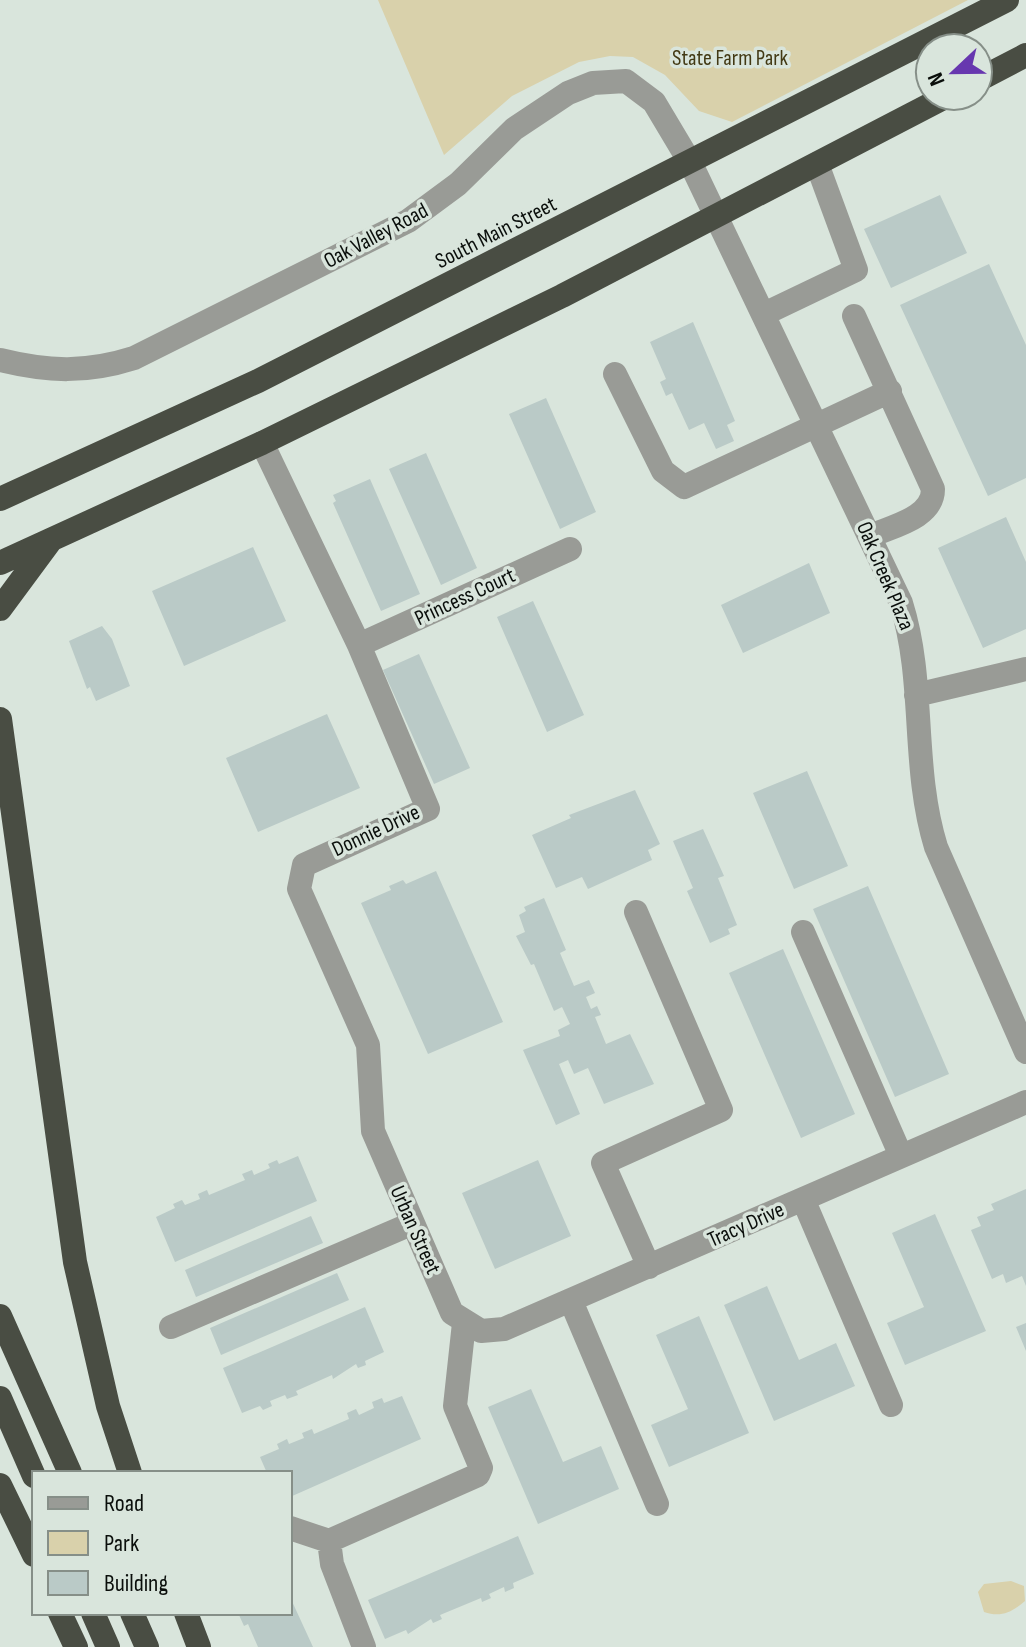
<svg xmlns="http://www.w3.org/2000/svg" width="1026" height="1647" font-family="'Sofia Sans Condensed',sans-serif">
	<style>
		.green { fill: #d9d1ab }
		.building { fill: #bacac7 }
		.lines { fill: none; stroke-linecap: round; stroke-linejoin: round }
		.minor { stroke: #999b96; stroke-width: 24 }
		.highway { stroke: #494d43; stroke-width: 24 }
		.labels { text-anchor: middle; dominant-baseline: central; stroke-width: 7; stroke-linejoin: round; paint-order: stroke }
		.park-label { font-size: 22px; fill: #423914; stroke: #d9e5dc }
		.street-label { font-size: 22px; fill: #0a0e0b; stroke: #d9e5dc }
	</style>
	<rect width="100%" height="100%" fill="#d9e5dc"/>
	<path class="green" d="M378,0H968L732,122L699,111L665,75L633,57L610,56L579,62L512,96L444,155Z
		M1011,1581L1024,1586L1025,1601C1012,1612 1001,1618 984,1612L978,1592L984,1584Z"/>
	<path class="building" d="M940,195L967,253L891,288L864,229Z
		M989,264L1026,345V478L988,496L900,305Z
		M693,322L735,421L727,425L734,441L716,449L704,423L689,430L672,393L666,396L660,382L666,379L650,342Z
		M546,398L596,512L560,529L509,414Z
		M426,453L477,568L441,585L389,469Z
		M370,479L420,594L381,611L333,503L336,501L333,495Z
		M1006,517L1026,562V629L983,648L938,548Z
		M253,547L286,621L184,666L152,591Z
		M809,563L830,613L743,653L721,605Z
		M533,601L584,715L547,732L497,617Z
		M102,626L112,639L130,686L96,701L90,687L87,689L69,641Z
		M419,654L470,768L434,784L383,670Z
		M327,714L360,788L258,832L226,758Z
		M807,771L848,866L794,889L753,793Z
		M635,790L660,844L648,850L652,860L588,889L582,877L556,888L532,835L571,818L569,815Z
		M703,829L724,876L718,878L737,925L728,929L730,934L710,943L687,891L693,888L673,841Z
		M436,871L503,1022L428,1054L361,903L391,890L389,886L403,880L406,884Z
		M868,886L949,1074L895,1097L813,909Z
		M544,898L566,950L560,953L574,986L589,980L595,993L586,997L591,1009L597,1006L601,1015L595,1017L606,1044L630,1034L654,1084L604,1104L588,1068L574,1074L568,1060L559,1064L580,1114L556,1125L523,1050L560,1036L558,1030L570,1024L562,1007L554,1011L534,964L531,965L516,936L525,932L519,915L526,911L524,907Z
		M783,949L855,1114L801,1138L729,973Z
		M298,1156L317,1201L175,1262L156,1217L175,1208L173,1204L182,1200L185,1205L200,1199L198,1194L207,1190L209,1195L245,1180L242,1174L252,1170L254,1175L270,1168L268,1164L277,1160L279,1164Z
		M538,1160L571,1236L495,1269L462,1193Z
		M1026,1189V1286L1022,1276L1006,1283L1003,1274L992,1279L971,1230L981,1226L977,1217L994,1210L991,1204Z
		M935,1214L986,1331L905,1365L887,1323L924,1307L892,1233Z
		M311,1216L323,1243L196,1297L185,1270Z
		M337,1273L349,1300L221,1355L210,1328Z
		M767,1286L799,1360L836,1343L855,1386L774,1421L724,1305Z
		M365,1307L384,1352L365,1361L366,1365L358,1368L356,1364L333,1379L332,1375L296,1391L298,1395L287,1399L285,1395L270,1401L272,1406L263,1410L260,1406L242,1413L223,1368Z
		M699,1316L749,1433L669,1467L651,1425L688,1409L656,1335Z
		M1026,1323V1351L1016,1327Z
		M531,1389L563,1462L601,1446L619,1489L538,1524L488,1407Z
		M402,1396L421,1439L290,1497V1473H267L260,1457L279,1449L277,1444L287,1439L289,1444L304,1438L302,1433L312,1429L314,1434L349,1419L347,1413L356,1409L359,1415L374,1408L372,1402L382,1398L384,1403Z
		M518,1536L534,1574L513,1583L514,1588L505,1592L504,1587L489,1594L491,1598L482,1602L481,1598L440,1615L442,1619L433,1623L431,1619L408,1634L406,1630L385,1639L368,1600Z
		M290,1597L313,1647H258L248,1624L244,1626L239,1615L290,1613Z"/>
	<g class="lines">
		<path class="minor" d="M764,314L856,270L817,164
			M854,316L933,489C933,518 893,526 870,536
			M0,360C48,372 87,373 134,358L408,221L458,184L514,129L568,93L593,83L626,81L654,102L691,164L901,603C926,682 911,766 936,847L1026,1052
			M615,374L663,471L684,487L890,391
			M262,443L359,645L428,809L304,865L299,889L368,1045L373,1131L452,1313L481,1331L504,1329L1026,1102
			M359,645L570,549
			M916,695L1026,669
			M636,912L721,1110L603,1163L649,1267
			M803,932L901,1156
			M803,1199L891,1405
			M571,1301L657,1504
			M171,1327L411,1224
			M290,1528L329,1541L478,1475L481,1468L455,1406L464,1323
			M329,1541L332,1564L364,1647"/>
		<path class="highway" d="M978,80L1026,55
			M0,499L258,381L1007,0
			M0,563L262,443L562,296L947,96
			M0,609L51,540
			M0,719L75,1262L108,1406L130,1473
			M0,1316L70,1473
			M0,1398L34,1476
			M0,1485L34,1555
			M60,1613L76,1647
			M93,1613L108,1647
			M132,1613L147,1647
			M186,1613L199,1647"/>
	</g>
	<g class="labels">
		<g class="park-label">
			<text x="730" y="58">State Farm Park</text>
		</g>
		<g class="street-label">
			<text transform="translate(496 233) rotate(-27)">South Main Street</text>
			<text transform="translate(376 236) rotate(-28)">Oak Valley Road</text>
			<text transform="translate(885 576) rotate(67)">Oak Creek Plaza</text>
			<text transform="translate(465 597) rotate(-25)">Princess Court</text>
			<text transform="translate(376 831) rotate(-25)">Donnie Drive</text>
			<text transform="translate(746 1225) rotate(-24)">Tracy Drive</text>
			<text transform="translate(415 1230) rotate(66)">Urban Street</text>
		</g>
	</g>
	<rect x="32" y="1471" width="260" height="144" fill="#d9e5dc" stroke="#868f88" stroke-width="2"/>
	<rect x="48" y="1497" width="40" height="12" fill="#999b96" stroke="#868f88" stroke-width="2"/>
	<text x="104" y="1511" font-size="24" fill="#0a0e0b">Road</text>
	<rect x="48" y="1531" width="40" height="24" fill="#d9d1ab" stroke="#868f88" stroke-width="2"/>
	<text x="104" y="1551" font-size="24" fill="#0a0e0b">Park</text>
	<rect x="48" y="1571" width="40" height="24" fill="#bacac7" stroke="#868f88" stroke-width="2"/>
	<text x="104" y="1591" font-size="24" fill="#0a0e0b">Building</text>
	<g transform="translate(954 72) rotate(248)"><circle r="38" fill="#d9e5dc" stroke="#868f88" stroke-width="2"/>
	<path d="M0-6L14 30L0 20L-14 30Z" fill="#6737af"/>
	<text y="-12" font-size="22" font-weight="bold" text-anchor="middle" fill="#0a0e0b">N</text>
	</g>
</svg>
